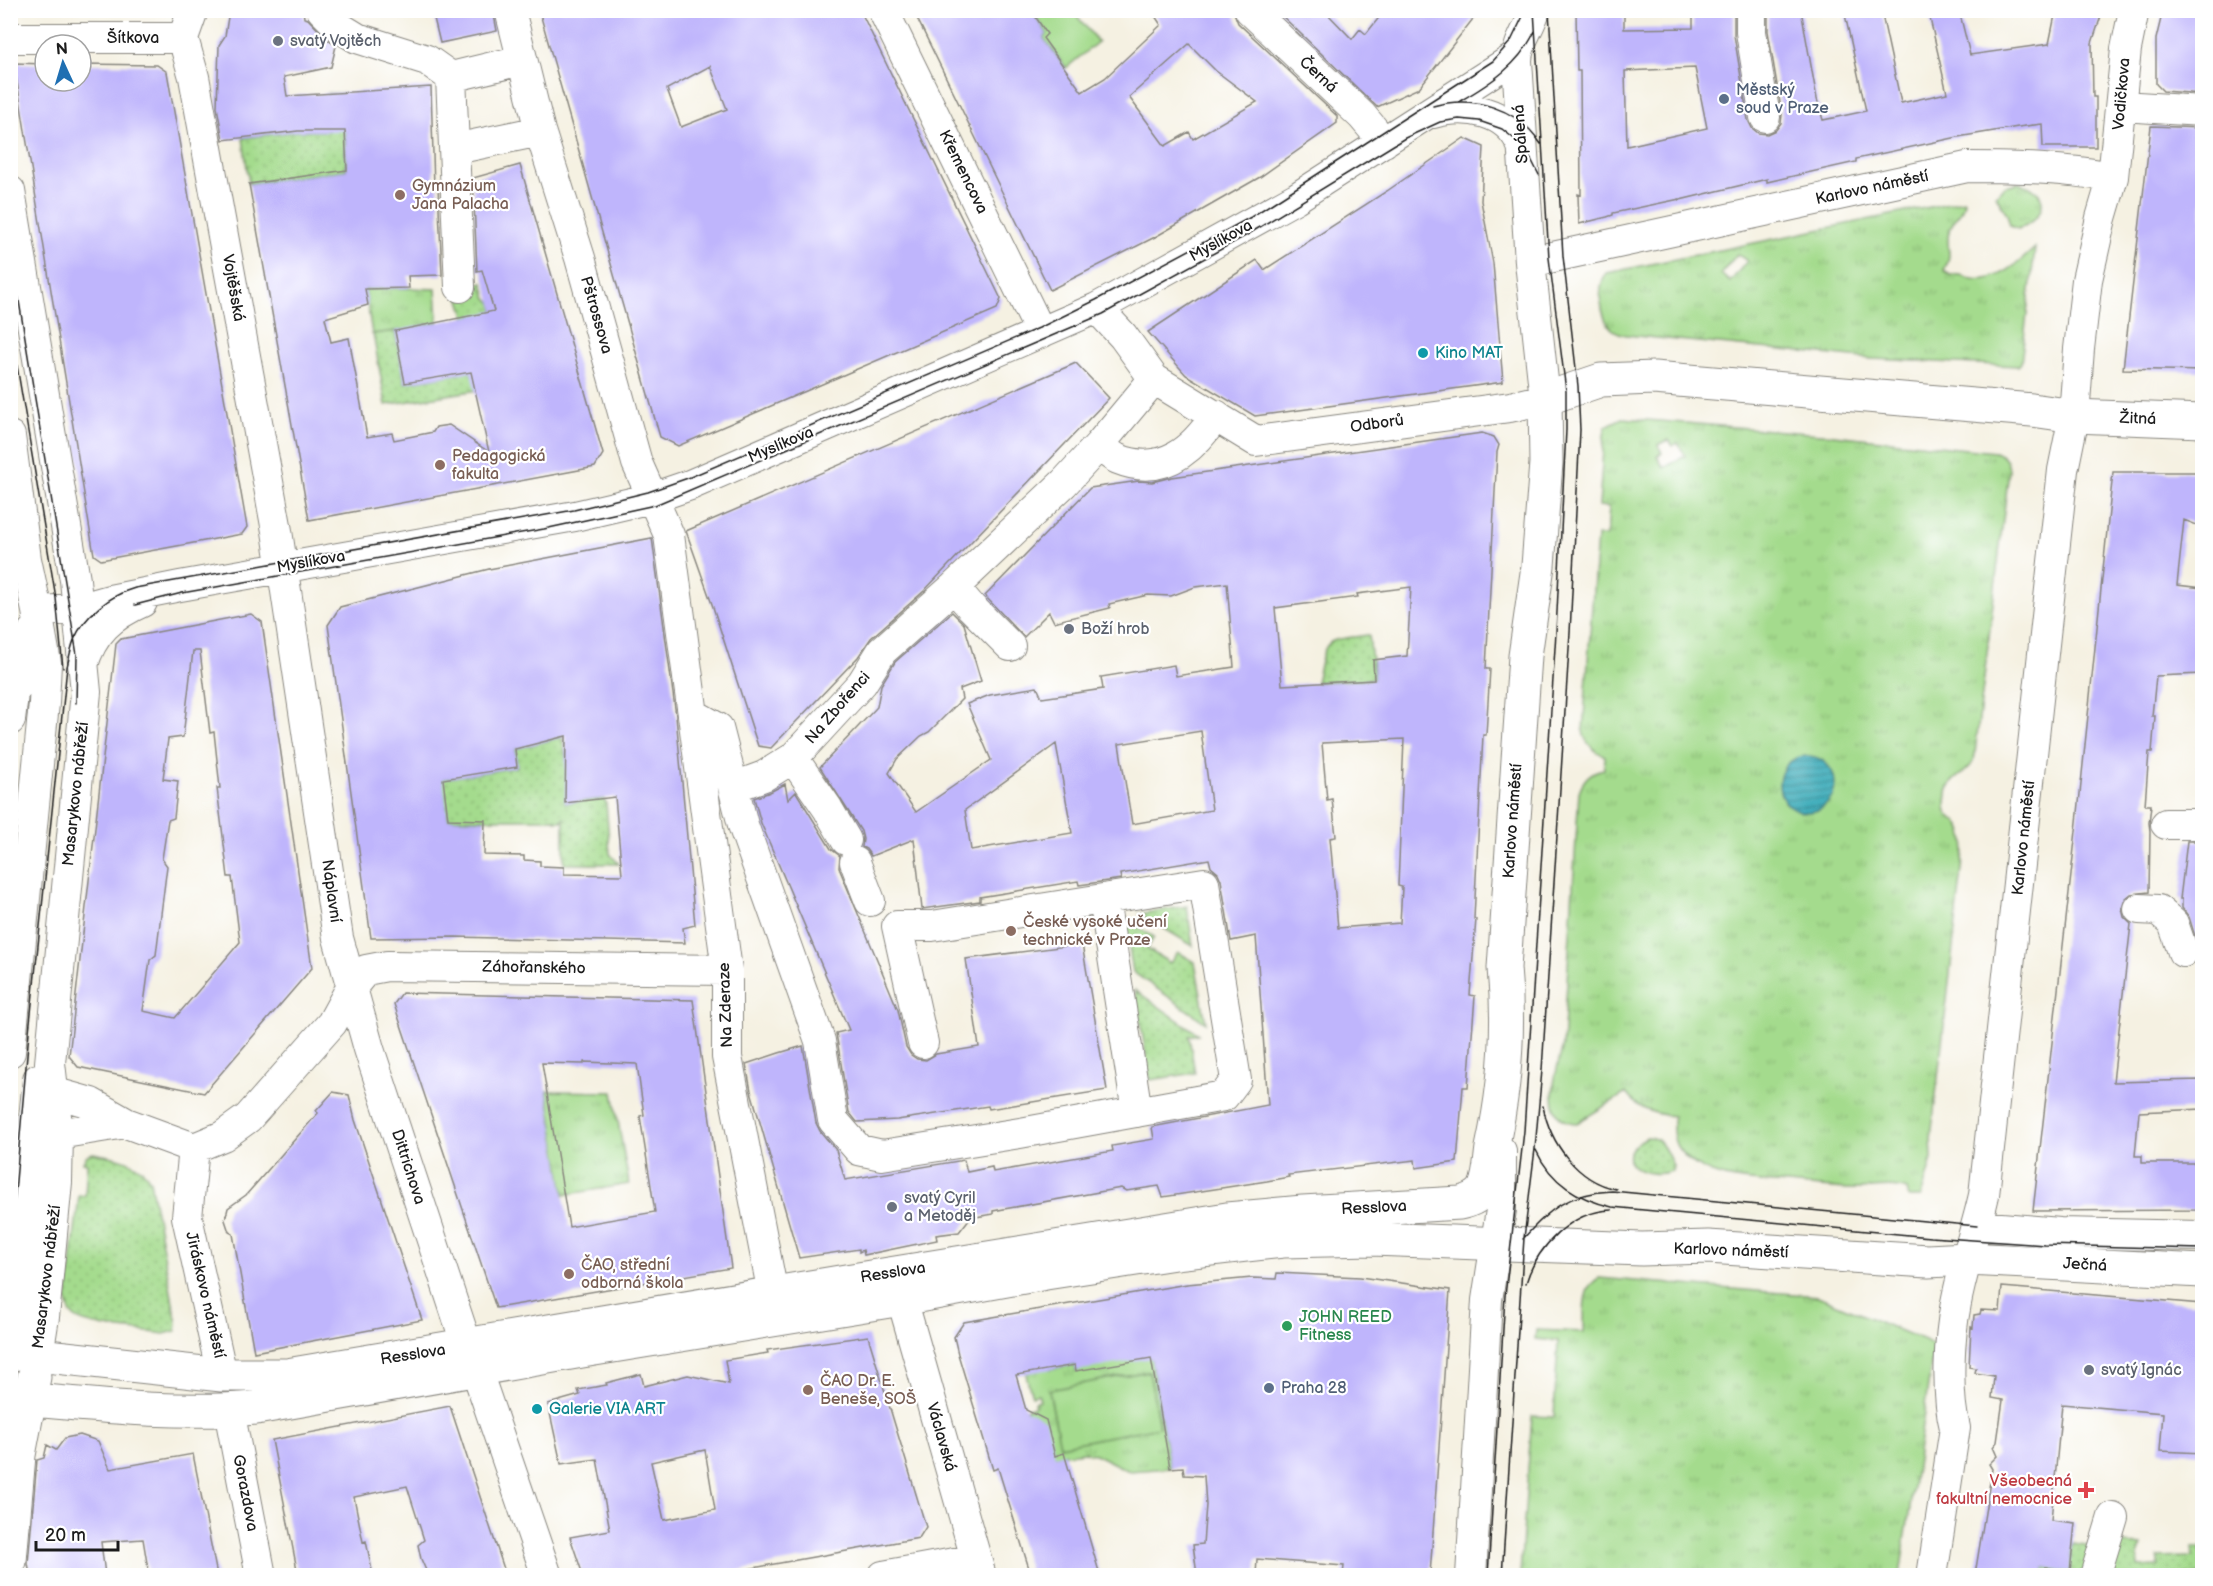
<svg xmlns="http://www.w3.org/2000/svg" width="2213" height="1586" font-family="'Balsamiq Sans',sans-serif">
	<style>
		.grass { fill: url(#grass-dots); stroke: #607c54; stroke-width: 1.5 }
		.park { fill: url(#park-tufts); stroke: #607c54; stroke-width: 1.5; fill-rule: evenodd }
		.garden { fill: #a4db8d; stroke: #607c54; stroke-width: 1.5 }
		.water { fill: url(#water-rules); stroke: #2c646a; stroke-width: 1.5 }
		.building { fill: #bfb5fc; fill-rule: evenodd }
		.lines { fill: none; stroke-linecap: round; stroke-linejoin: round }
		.minor-casing { stroke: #88867f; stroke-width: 32 }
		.major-casing { stroke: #88867f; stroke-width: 35 }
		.minor { stroke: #fff; stroke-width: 30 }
		.major { stroke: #fff; stroke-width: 33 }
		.tram { stroke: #1c1c1c; stroke-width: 1.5 }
		.worship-dot { fill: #6b7280; stroke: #fff; stroke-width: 2 }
		.service-dot { fill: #5c6f8a; stroke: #fff; stroke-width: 2 }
		.education-dot { fill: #8d6e63; stroke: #fff; stroke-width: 2 }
		.culture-dot { fill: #0f9aa8; stroke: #fff; stroke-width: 2 }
		.leisure-dot { fill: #2e9e5b; stroke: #fff; stroke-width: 2 }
		.health-dot { fill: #e0444e; stroke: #fff; stroke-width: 2 }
		.labels { text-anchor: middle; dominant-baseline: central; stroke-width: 4.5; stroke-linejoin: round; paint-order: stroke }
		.street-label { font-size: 16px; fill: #1c1c1c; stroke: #fff }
		.worship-label { font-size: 16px; fill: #5b616d; stroke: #fff; text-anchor: start }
		.service-label { font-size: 16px; fill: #4e5e75; stroke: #fff; text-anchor: start }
		.education-label { font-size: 16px; fill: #785e54; stroke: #fff; text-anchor: start }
		.culture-label { font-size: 16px; fill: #0d838f; stroke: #fff; text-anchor: start }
		.leisure-label { font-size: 16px; fill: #27864d; stroke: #fff; text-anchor: start }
		.health-label { font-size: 16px; fill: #be3a42; stroke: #fff; text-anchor: end }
	</style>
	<defs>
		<pattern id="grass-dots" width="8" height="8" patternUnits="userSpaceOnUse" patternTransform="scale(1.5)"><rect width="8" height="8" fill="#a4db8d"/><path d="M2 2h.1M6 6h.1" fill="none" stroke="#8dbb79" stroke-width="1.8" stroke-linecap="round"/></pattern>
		<pattern id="park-tufts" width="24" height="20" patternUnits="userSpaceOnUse" patternTransform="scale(1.5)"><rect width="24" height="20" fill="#a4db8d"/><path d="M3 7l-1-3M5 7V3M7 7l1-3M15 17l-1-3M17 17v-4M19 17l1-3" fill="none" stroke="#8dbb79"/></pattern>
		<pattern id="water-rules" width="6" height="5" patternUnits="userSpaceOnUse" patternTransform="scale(1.5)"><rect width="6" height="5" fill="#3babb9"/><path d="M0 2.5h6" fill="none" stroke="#318a96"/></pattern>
	</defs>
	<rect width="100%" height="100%" fill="#fff"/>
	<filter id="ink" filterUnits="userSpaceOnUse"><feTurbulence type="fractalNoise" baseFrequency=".0167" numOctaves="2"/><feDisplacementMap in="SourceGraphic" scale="12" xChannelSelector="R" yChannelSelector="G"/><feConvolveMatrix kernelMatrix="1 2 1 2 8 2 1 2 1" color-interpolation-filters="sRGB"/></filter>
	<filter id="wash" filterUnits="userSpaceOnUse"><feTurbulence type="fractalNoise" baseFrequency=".008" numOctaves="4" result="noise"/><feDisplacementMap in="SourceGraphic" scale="24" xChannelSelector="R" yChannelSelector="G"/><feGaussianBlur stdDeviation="1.35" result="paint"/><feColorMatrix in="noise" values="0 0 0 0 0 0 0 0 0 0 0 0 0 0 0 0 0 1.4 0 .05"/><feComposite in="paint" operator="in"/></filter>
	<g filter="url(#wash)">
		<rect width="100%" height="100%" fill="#f5f1e2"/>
		<path class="grass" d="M328,93H344L346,170L249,184L243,138L298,131H328Z
			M483,283L487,298L492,303L502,342L484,389L386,405L373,334L395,331L405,383L481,370L459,296L460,288Z
			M1369,635L1374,679L1316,682C1327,636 1322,641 1369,635Z
			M562,737L568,768L565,803L603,799L606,802L610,854L619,864H564V818L562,819V821H556V819H448L441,779L517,767L515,749Z
			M1187,906L1193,946L1140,914Z
			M1124,919L1154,937L1147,949L1170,963L1178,952L1195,962L1206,1023L1133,972Z
			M1135,990L1198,1034L1189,1036L1195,1073L1150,1080Z
			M1647,1137C1662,1137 1667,1153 1673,1166L1672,1171C1644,1181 1605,1159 1647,1137Z
			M93,1153C114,1157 138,1159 150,1180L177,1324L176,1331L164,1334C146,1331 86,1328 74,1317C69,1313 68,1307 67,1300L79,1195L85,1196L87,1163L83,1162L87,1155Z
			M2073,1544L2099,1548L2116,1544L2142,1545L2138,1556L2139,1567L2159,1566V1558L2192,1557L2193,1548H2202V1575L2043,1576L2045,1567L2069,1571Z"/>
		<path class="park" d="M2018,183C2053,191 2047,217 2018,229L2010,226L2007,214L1996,195L2004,186Z
			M1964,200C1964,212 1952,220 1949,231C1945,248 1954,253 1944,270L1950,275C1965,274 1961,276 1973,279C1997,283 2019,263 2035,248L2021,363L2018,366L1873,359L1626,335C1621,334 1616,332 1612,329C1600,318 1596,285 1607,273ZM1737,254L1747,261L1730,282L1721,274Z
			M409,288L436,289L438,322L410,329L372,334L365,289Z
			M1622,418L1833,435L1995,452C2004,456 2008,460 2009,470L1974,761C1966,776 1949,776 1947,794C1946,802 1945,807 1948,814C1959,823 1964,828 1965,843L1931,1138L1932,1159L1921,1197H1909L1907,1190C1889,1184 1867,1190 1848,1189C1828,1188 1808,1186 1788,1184C1751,1181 1702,1182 1678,1148C1672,1139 1673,1127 1673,1116C1654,1114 1637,1109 1626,1093L1577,1123C1538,1122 1557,1069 1563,1045L1579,792C1583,779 1591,771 1604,769L1605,756C1594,751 1585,744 1583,731L1597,536H1607L1609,507L1599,506L1604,435L1606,426ZM1668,440L1672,446L1678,443L1685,456L1664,468L1657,456L1662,453L1658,445ZM1810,756L1801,812L1786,803L1781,795L1792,761L1801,757Z
			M547,1091L613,1092L629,1184L564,1195Z
			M1599,1278L1818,1296L1934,1345L1900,1575H1520L1532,1416L1554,1417L1558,1341L1535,1339L1536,1330L1584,1332C1585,1314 1580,1288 1599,1278Z
			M1148,1339L1170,1468L1129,1471L1095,1454L1085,1452L1064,1454L1041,1461L1026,1409L1035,1406L1034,1402L1040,1400L1038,1394L1032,1396L1025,1371L1048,1356L1050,1369L1075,1365L1076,1371Z"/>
		<path class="garden" d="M1037,11H1073L1098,42L1066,68L1043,38L1047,34L1033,13Z
			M1149,1371L1159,1427L1060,1446L1049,1390Z"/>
		<path class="water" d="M1779 784a28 28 0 1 1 56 0a28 28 0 1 1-56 0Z"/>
		<g id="blocks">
			<path class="building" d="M234,10H303L304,18L308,19L327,39L336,46L331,67L284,77L287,96L431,87L434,187L438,186L442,275L408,276L409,288L365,289L368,305L325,318L331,342L349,338L367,437L392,433L394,440L433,432L436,427L449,425L489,452L471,372L405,383L395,331L494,311L482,270L477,271L473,178L520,165L603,454L595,467L309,520L249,184L347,170L345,131H298L223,140L217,107L219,45L225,36L228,17Z
				M432,10H493L497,31L440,43Z
				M539,10H860L1001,299L997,309L678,446L660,437ZM710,66L727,109L681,127L667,89Z
				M913,10H1031L1047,34L1043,38L1082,92L1105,78L1161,25L1151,10H1233L1238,23L1337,116V123L1260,177L1155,237L1050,290ZM1189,44L1216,71L1257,102L1193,139L1189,132L1165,146L1129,97Z
				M1276,10H1324L1352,39L1360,29L1366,34L1385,10H1480L1419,88L1377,107Z
				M1576,10H1624V29L1693,28V10H1734V35L1748,120L1752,128L1758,133L1767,134L1776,130L1781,123L1782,115L1768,31V10H1801L1817,99L1823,120L1866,111L1844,10H1881L1901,103L1947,93L1928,10H1959L1970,55L2049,44L2056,10H2103L2092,43L2093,97H2096V147H2043L2042,124L2018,127L1958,137L1856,159V162L1767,182V179L1680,200V199L1613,213V215L1607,217L1579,224L1578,194L1581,195L1580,71H1577ZM1695,68L1707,128L1627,146L1625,71Z
				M2163,10H2202V94L2163,91L2156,84V39Z
				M14,63L45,64V81H81V64L157,65L167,72L247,527L242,534L101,560L94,555Z
				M2151,126L2202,128V371L2123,369Z
				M1464,138L1484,147L1481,201L1493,263L1503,382L1255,416L1186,375L1148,332L1257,260L1264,270L1387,191Z
				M1076,363L1109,398L924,591L871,638L858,657L771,748L758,746L713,607L686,531Z
				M1482,433L1494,437L1499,445L1497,452L1486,669H1490L1486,735H1483L1474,919H1476L1470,995L1475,996L1468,1087H1463L1457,1162L1416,1168L1415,1160L1288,1175L1289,1177L1267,1181L1163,1197L1159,1186L1126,1191L1121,1188L993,1211V1214L970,1218L959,1232L936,1235L937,1240L864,1255L863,1250L859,1252V1249L799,1258L751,1091L746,1064L779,1053L803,1046L816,1123L820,1131L836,1150L845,1180L964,1160L967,1172L992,1167L993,1172L1113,1151L1112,1146L1154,1139L1152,1127L1268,1105L1256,936L1231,941L1221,880L1218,873L1211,867L1209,859L1120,874L1121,879L1079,885L1078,881L980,897V901L922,909L914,839L871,856L866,849L862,847L863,839L861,831L820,767L877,707L881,685L895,662L952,612L964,624L981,681L960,689L962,699L929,732L921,736L897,759L889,773L916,812L991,760L967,704L990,695L1037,687L1042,698L1103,689L1101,677L1174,665L1176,676L1234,667L1227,583L1195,587L1171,596L1148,595L1109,604L1110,608L1054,622L1049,612L1024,637L985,596L1090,488L1139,481L1152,482L1172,477ZM1411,587L1407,656L1373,660L1374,680L1282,685L1275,608L1358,597L1357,594ZM1201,731L1212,810L1132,824L1119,744ZM1404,739L1398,886L1402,887L1400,923L1338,928L1330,838L1336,837L1332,799L1327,800L1322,743ZM1056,744L1072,833L971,850L965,810Z
				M2113,472H2202V527L2184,520L2177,585L2202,588V674L2156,676L2152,716H2155L2152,752H2149L2145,805H2151L2149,823L2150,831L2149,892L2131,894L2125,899L2122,908L2124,917L2131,924L2113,1082L2202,1080V1109L2139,1112L2135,1156H2142V1163H2202V1210L2033,1211L2078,813Z
				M652,538L676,716L695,925L683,928L685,943L455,937L371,938L328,625L340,607L489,569ZM566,736L565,803L615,797L622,875L564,874V867L540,866V861L524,860V856L484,855L485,820L448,819L443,779L517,767L515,749Z
				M251,614L262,622L312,968L204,1093L78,1067L69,1056L116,644L121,639ZM193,651H200L210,733L214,732L220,788H217L228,877H232L240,942L175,1018L143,1011L150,960L156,955L161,914L167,866L162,859L168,820L174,818L178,781L163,779L168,739L183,737Z
				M785,784L788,800L796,792L831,849L840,856L839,868L898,1010L906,1047L911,1055L917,1059L926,1060L936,1054L979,1047L966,959L1082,944L1107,1090L989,1109L988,1106L897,1120L857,1122L849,1112L836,1033L849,1030L761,823L754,798L770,792Z
				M2187,841H2202V952H2200L2189,917L2182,908V899H2180Z
				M402,993L693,1000L731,1268L496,1308L394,1004ZM584,1062L637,1064L644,1115L640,1116L655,1212L569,1227L542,1063L584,1064Z
				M333,1092L349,1095L355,1120L422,1320L254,1352L233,1234L229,1232L225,1220L228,1208L246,1195L318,1113L316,1111Z
				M1277,1273L1360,1277L1450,1290L1430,1575H1343L1344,1566L1257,1559L1256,1575H1197L1193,1545L1203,1544L1206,1505L1204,1476L1184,1475L1183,1467L1170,1468L1151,1358L1076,1371L1075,1365L1016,1375L1026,1410L1046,1420L1055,1456L1064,1453L1100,1575H1031L998,1468L993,1470L958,1354L954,1337L964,1322L1187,1284L1252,1278L1276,1279Z
				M2002,1287L2202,1304V1453L2160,1451L2163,1413L2062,1404L2051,1520L2075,1523L2070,1572L2045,1567L2043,1575H1975L1992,1469L1989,1464L1997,1456L1993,1447L1997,1442L2003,1400L1992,1398L1994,1376L1975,1373L1976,1368L1969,1367L1971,1327L1973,1328L1974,1315L1980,1314L1981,1310L2000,1311Z
				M868,1336L926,1527L919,1538L714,1575H583L570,1537L610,1530L597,1459L561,1464L548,1404L580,1395L578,1390L607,1385L606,1383L641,1374L644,1386L688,1375L729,1384L725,1360L768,1353L767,1350ZM705,1450L715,1510L664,1520L651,1462Z
				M450,1406L506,1575H428L421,1559L418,1545L424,1540L407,1486L354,1497L363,1542L366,1541L373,1575H298L272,1440Z
				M80,1435L98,1441L110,1469L193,1454L217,1575H149L143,1539L101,1542L105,1575H30L28,1564L37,1460L44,1458L47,1445L56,1450L65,1438Z"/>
		</g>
	</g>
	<g filter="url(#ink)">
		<use href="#blocks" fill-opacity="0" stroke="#88867f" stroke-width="1.5"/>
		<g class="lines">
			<defs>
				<path id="minor" d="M193,10L183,38L194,77L277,531L338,938L369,1049L467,1346
					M322,10L339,27L357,38L427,60L451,77L460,287
					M510,10L540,131L580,258L637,463L669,535L727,970V1057L773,1294
					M883,10L1041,333
					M1250,10L1362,116L1384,142
					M1751,10V32L1765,117
					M10,38H183
					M451,77L522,60
					M2121,106L2202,111
					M1433,113C1466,104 1508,110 1522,146
					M455,149L540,131
					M10,191L75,580L86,692L50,1063L58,1134L57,1182L44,1317L38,1355
					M1530,262L1967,167C2017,167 2064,168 2113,177
					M1097,308L1123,336L1154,379L1256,441L1510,407L1545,399L1530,262L1517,61C1517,43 1530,28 1535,10
					M10,436L26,559L37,611L46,663L44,703L10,1052
					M1099,445C1105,450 1111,456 1118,459C1162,477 1193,450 1216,415
					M954,587L971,607L1010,646
					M37,611L78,609L110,600L180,586L575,516L652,498L690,485L1097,308L1296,198L1517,56
					M83,665C92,633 112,615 142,602
					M693,714L718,728L743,825L820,1041L833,1120L859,1150L882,1155L1020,1133L1224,1096L1236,1080L1204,883L932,926H897L923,1043
					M10,720L13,694L25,668L33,631
					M793,758L828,809
					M734,787L764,776L793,758L862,683L882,651L954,587L1064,483L1099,445L1154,379
					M829,811L846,840
					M2166,824H2202
					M855,862L870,901
					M1104,899L1137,1112
					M2139,909L2158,910L2173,923L2183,952
					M52,1092L91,1103L126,1123
					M58,1134L126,1123L194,1148L187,1217L222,1375
					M194,1148L223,1136L248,1118L332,1023L351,988L366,970L387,966L727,970
					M1977,1226L2060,1233L2202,1236
					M902,1299L981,1576
					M10,1357L38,1079
					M476,1369L547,1576
					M229,1410L261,1576
					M883,1576L976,1559
					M1471,1576L1487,1300L1501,1210V1151
					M1932,1576L1955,1428C1946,1393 1949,1338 1956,1303C1963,1266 1976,1231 1984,1195L2063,470L2074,416L2079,349L2087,280L2101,218L2113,177L2126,49L2134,10
					M2095,1576L2113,1517"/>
				<path id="major" d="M10,1352L222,1375H287L846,1281L1227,1219L1303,1212L1460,1203C1469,1201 1479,1197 1484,1189C1490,1177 1490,1161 1492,1148C1505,1089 1510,1028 1504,968L1525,656L1538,566L1546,463L1545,399L1601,380L1654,378L2032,410L2074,416L2202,421
					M10,1398C92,1405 174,1415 256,1408L582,1351L902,1299L1046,1273L1175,1253L1283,1241L1372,1239L1642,1249L1708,1247L1928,1261L1967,1259L2202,1271
					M10,1561L19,1455L34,1377"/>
			</defs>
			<use href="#minor" class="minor-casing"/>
			<use href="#major" class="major-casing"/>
			<use href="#minor" class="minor"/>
			<use href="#major" class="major"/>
			<path class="tram" d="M1460,101C1491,83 1519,65 1535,31
				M1433,106C1474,95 1518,108 1541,144
				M10,246L77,655L76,703
				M10,324L56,598L63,668
				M135,605L182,593L544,529L655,505L1103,314L1247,235L1405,138L1440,122L1459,119L1479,121L1502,129L1517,141L1528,153L1539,175
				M1543,1106C1550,1143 1577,1181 1616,1189
				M1536,1150C1551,1183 1578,1199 1612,1207L1930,1237L2045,1245L2202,1249
				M1523,1239C1550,1208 1569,1193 1612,1191L1977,1226
				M10,1250L29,1032L67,667C69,658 71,648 74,640C84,616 110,595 135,588L574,510L648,492L688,478L1039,328L1096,300L1251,217L1493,61L1511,41L1526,10
				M1526,1283C1537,1247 1571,1211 1612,1210
				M1488,1576L1505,1296L1524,1131L1556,632L1566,430V391L1549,258L1534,10
				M1502,1576L1524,1238L1535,1149L1542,1070L1570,633L1580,430L1578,386L1563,256L1549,10"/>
		</g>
	</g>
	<g class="worship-dot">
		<circle cx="278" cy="41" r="6"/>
		<circle cx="1069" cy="629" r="6"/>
		<circle cx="892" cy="1207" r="6"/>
		<circle cx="2089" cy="1370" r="6"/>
	</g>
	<g class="service-dot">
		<circle cx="1724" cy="99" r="6"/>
		<circle cx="1269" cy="1388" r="6"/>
	</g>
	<g class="education-dot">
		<circle cx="400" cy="195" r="6"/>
		<circle cx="440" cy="465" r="6"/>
		<circle cx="1011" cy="931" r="6"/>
		<circle cx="569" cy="1274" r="6"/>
		<circle cx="808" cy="1390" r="6"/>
	</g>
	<g class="culture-dot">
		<circle cx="1423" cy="353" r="6"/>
		<circle cx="537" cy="1409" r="6"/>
	</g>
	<circle class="leisure-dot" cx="1287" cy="1326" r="6"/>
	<path class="health-dot" d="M2083 1481h6v6h6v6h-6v6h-6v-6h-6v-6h6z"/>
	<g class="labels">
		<g class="street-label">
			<text x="133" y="38">Šítkova</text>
			<text transform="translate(1318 75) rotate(43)">Černá</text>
			<text transform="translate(2122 94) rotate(-85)">Vodičkova</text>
			<text transform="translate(1521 134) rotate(-94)">Spálená</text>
			<text transform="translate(963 172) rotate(64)">Křemencova</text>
			<text transform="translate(1872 188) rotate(-12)">Karlovo náměstí</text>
			<text transform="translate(1221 241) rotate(-29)">Myslíkova</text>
			<text transform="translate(233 288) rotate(80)">Vojtěšská</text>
			<text transform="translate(596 315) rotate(74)">Pštrossova</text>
			<text transform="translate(2138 419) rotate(2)">Žitná</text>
			<text transform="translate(1377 424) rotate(-8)">Odborů</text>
			<text transform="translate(781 445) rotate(-23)">Myslíkova</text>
			<text transform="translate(311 562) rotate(-10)">Myslíkova</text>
			<text transform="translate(838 708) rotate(-49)">Na Zbořenci</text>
			<text transform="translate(76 794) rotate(-84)">Masarykovo nábřeží</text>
			<text transform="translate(1513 821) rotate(-86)">Karlovo náměstí</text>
			<text transform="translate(2024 838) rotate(-84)">Karlovo náměstí</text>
			<text transform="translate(331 891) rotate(82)">Náplavní</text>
			<text transform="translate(534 968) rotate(1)">Záhořanského</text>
			<text transform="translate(726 1005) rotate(-92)">Na Zderaze</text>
			<text transform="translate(408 1167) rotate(72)">Dittrichova</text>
			<text transform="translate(1374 1208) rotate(-3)">Resslova</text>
			<text transform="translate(1731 1251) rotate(2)">Karlovo náměstí</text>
			<text transform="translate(2085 1265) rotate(3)">Ječná</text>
			<text transform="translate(893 1273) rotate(-9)">Resslova</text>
			<text transform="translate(47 1277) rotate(-83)">Masarykovo nábřeží</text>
			<text transform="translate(205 1295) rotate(77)">Jiráskovo náměstí</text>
			<text transform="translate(413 1355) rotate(-9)">Resslova</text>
			<text transform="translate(941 1437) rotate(74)">Václavská</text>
			<text transform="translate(245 1493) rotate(79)">Gorazdova</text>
		</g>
		<g class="worship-label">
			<text x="290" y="41">svatý Vojtěch</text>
			<text x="1081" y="629">Boží hrob</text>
			<text x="904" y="1198">svatý Cyril<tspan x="904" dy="18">a Metoděj</tspan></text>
			<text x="2101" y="1370">svatý Ignác</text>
		</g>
		<g class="service-label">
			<text x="1736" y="90">Městský<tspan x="1736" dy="18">soud v Praze</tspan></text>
			<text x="1281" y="1388">Praha 28</text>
		</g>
		<g class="education-label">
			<text x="412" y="186">Gymnázium<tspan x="412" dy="18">Jana Palacha</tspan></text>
			<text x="452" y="456">Pedagogická<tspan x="452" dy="18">fakulta</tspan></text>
			<text x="1023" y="922">České vysoké učení<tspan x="1023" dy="18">technické v Praze</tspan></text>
			<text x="581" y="1265">ČAO, střední<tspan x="581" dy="18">odborná škola</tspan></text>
			<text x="820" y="1381">ČAO Dr. E.<tspan x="820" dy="18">Beneše, SOŠ</tspan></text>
		</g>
		<g class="culture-label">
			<text x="1435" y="353">Kino MAT</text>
			<text x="549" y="1409">Galerie VIA ART</text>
		</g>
		<g class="leisure-label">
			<text x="1299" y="1317">JOHN REED<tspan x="1299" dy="18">Fitness</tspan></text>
		</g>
		<g class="health-label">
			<text x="2072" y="1481">Všeobecná<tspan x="2072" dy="18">fakultní nemocnice</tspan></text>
		</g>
	</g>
	<rect width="2213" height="1586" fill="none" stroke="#fff" stroke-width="36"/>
	<g transform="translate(63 63) rotate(356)"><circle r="28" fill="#ffffff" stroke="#a4a4a4" stroke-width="1.5"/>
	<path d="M0-4.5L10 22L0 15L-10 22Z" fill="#1f6fb2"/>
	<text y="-9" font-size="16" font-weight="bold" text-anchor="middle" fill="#1c1c1c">N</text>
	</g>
	<path d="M36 1541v9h82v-9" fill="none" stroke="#1c1c1c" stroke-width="3"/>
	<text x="45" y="1541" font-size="18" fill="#1c1c1c" stroke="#ffffff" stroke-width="4.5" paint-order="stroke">20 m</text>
</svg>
